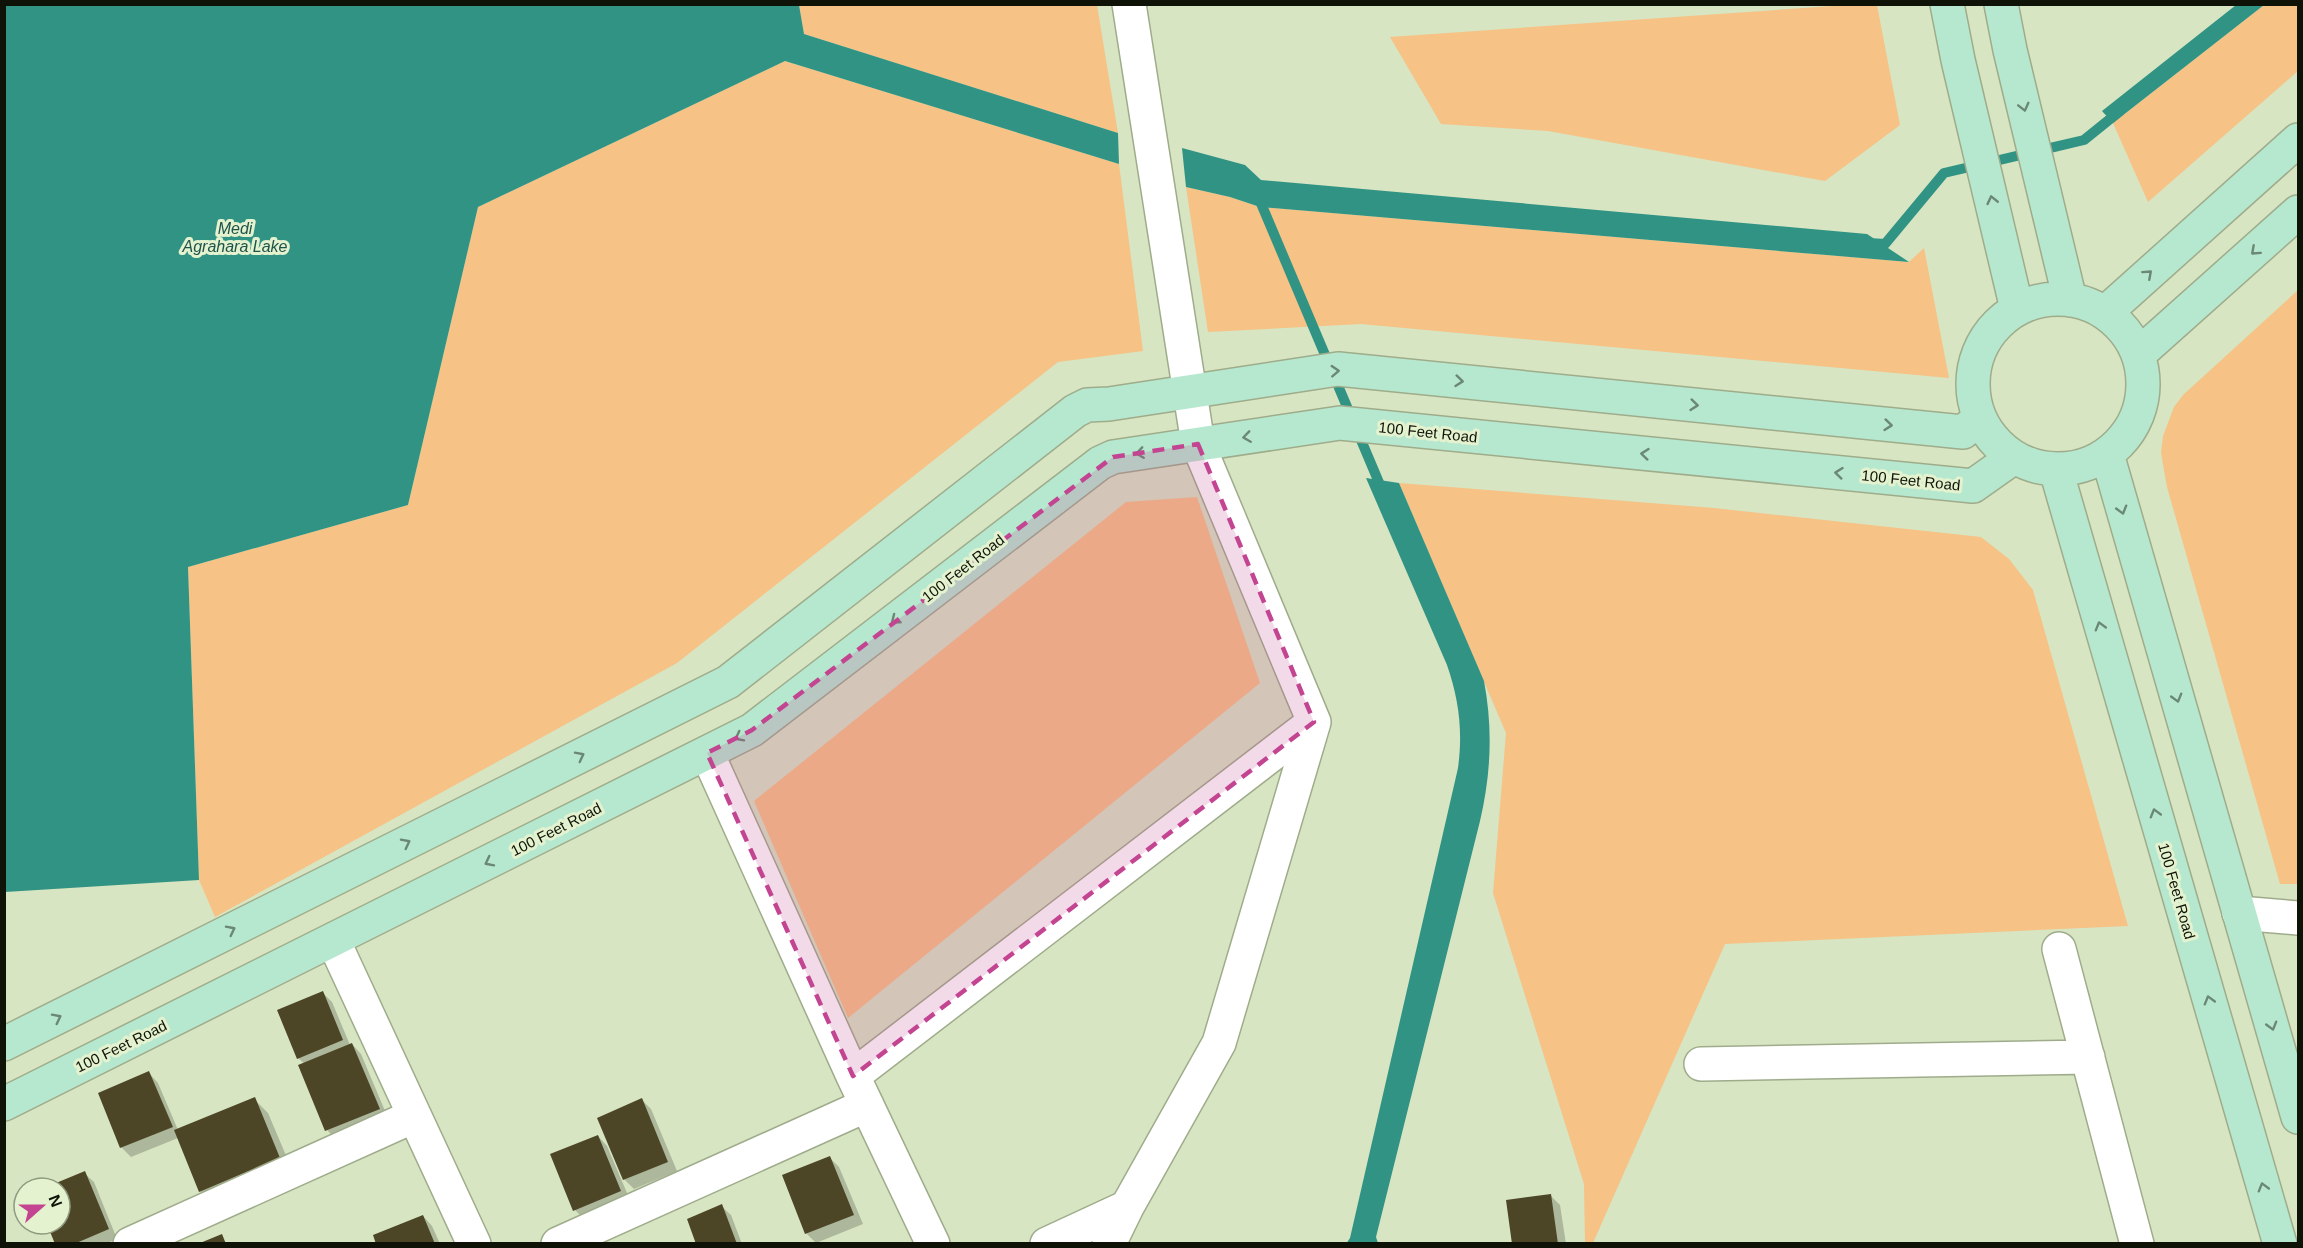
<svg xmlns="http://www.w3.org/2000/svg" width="2303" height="1248" font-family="Helvetica,sans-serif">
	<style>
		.green { fill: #f6c285 }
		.water { fill: #319383 }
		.shadow { fill: #0003 }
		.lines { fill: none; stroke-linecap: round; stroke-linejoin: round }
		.stream { stroke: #319383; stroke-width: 10 }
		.building { fill: #4c4526 }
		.minor-casing { stroke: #9fac8b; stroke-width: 36 }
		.secondary-casing { stroke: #9fac8b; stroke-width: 36 }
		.minor { stroke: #fff; stroke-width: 33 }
		.secondary { stroke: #b6e8cf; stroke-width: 33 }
		.oneway { stroke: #6b8875 }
		.marked { fill: #c34592; fill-opacity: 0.2; stroke: #c34592; stroke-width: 4.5; stroke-dasharray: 12 8; stroke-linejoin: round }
		.labels { text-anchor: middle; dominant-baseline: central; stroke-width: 6; stroke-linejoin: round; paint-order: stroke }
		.street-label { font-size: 15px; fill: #0f1307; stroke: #e4f2cf }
		.water-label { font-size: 16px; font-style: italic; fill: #1d534a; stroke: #e4f2cf }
	</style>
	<rect width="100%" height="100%" fill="#d7e5c2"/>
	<path class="green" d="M1861,4L1877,5L1900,125L1825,181L1548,131L1441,124L1390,37Z
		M799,5H1097L1118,133L804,34Z
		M2264,5H2298V71L2148,202L2113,123Z
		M785,61L1119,164L1143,351L1058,362L677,663L215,917L199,880L188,567L408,505L478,207Z
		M1186,187L1230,197L1260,207L1909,262L1924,248L1949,378L1361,324L1208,332Z
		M2298,290V884H2280L2167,487L2161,453L2163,436L2174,407L2183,395Z
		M1399,483L1714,508L1981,537L2009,559L2033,590L2128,926L1725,944L1593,1243H1585L1584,1184L1493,893L1506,733Z
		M1197,497L1260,683L848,1018L754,801L1126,502Z"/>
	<path class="water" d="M5,4L799,5L804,34L1118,133L1119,164L785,61L478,207L408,505L188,567L199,880L5,892Z
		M2236,5H2264L2113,123L2102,111Z
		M1182,148L1245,165L1261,180L1867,234L1909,262L1260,207L1230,197L1186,187Z
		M1366,478L1399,483L1484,681C1493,729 1491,774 1480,821L1376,1237L1378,1243L1346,1244L1350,1238L1458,768C1463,731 1459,700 1447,665Z"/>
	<path class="shadow" d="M323,993L332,1002L350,1045L352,1044L361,1054L388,1118L336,1139L327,1130L305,1064L298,1058Z
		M149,1073L158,1083L178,1130L254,1099L268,1113L293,1172L214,1205L200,1191L178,1138L131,1157L122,1148L100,1094Z
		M642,1100L651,1109L677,1171L634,1189L624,1179Z
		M598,1136L607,1146L630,1200L584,1219L575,1210Z
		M830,1158L839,1167L863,1224L816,1243L807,1234L784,1176Z
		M84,1173L94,1182L117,1239L105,1244H56L48,1224H60V1188H48Z
		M1551,1196L1560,1205L1566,1244H1513Z
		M721,1206L731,1215L742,1244H698Z
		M423,1216L432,1226L440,1244H378Z"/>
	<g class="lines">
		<path class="stream" d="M1260,201L1383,492
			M1868,243L1885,244L1944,173L2084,140L2120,111"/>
	</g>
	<path class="building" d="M323,991L343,1040L297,1059L277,1010Z
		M352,1043L380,1109L325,1131L298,1065Z
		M149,1071L173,1127L120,1148L98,1093Z
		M255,1097L280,1158L199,1192L174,1130Z
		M642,1098L668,1162L623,1180L597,1118Z
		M598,1135L621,1191L573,1211L550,1154Z
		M830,1156L854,1215L805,1234L782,1175Z
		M85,1171L109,1229L74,1244H55L47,1224H60V1188H44Z
		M1551,1194L1558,1244H1512L1506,1200Z
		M722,1204L737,1244H696L687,1219Z
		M423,1215L435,1244H376L373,1235Z
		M222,1234L226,1244H200V1243Z"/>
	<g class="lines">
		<defs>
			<path id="minor" d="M707,753L853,1076L933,1244
				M2239,913L2298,918
				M333,940L474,1244
				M2059,949L2137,1244
				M1701,1064L2088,1057
				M853,1076L1314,722
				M130,1244L414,1116
				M558,1244L867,1105
				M1047,1244L1127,1207
				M1109,1244L1127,1207L1219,1043L1314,722L1198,444L1129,4"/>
			<path id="secondary" d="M1947,4L1958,60L2017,309
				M2001,4L2010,50L2070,300
				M1973 384a85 85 0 1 1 170 0a85 85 0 1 1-170 0Z
				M2105,313L2298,140
				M2139,354L2298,212
				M2107,454L2298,1117
				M2056,470L2280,1244
				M4,1044L728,682L1075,411L1087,405L1109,404L1338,369L1963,432L1980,418
				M4,1104L752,730L1100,463L1113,457L1340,423L1973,486L2014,457"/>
		</defs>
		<use href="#minor" class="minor-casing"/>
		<use href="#secondary" class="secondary-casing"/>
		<use href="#minor" class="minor"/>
		<use href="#secondary" class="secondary"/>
	</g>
	<defs><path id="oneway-chevron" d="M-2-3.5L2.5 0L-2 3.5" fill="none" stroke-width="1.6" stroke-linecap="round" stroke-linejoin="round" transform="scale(1.5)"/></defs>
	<g class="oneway">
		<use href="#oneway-chevron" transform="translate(2024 107) rotate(76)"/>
		<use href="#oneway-chevron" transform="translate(1992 200) rotate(-103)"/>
		<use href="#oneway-chevron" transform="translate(2255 251) rotate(138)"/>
		<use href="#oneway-chevron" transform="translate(2148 274) rotate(-42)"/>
		<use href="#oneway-chevron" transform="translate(1335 371) rotate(-3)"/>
		<use href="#oneway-chevron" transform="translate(1459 381) rotate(6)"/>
		<use href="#oneway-chevron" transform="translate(1694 405) rotate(6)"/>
		<use href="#oneway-chevron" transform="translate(1888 425) rotate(6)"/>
		<use href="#oneway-chevron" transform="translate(1247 437) rotate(172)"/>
		<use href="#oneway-chevron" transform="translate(1140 453) rotate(172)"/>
		<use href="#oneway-chevron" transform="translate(1645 454) rotate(-174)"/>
		<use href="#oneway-chevron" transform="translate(1839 473) rotate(-174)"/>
		<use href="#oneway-chevron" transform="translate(2122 510) rotate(74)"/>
		<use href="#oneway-chevron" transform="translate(895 620) rotate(142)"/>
		<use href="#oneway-chevron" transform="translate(2100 626) rotate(-106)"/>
		<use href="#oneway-chevron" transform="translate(2177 698) rotate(74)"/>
		<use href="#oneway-chevron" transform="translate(739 737) rotate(153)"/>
		<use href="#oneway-chevron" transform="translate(580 756) rotate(-27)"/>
		<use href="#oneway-chevron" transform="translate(2155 813) rotate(-106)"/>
		<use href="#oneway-chevron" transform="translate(406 843) rotate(-27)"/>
		<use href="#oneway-chevron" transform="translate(489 862) rotate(153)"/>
		<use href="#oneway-chevron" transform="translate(231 930) rotate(-27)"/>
		<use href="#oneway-chevron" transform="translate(2209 1000) rotate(-106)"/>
		<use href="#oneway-chevron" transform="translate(57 1018) rotate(-27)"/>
		<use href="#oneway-chevron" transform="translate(2272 1026) rotate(74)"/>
		<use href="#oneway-chevron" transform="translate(2263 1187) rotate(-106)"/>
	</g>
	<path class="marked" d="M1198,444L1314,722L853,1076L707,753L752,730L1113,457Z"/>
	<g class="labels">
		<g class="street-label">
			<text transform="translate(1428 432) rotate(6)">100 Feet Road</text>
			<text transform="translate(1911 480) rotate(6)">100 Feet Road</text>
			<text transform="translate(963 568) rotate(-38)">100 Feet Road</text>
			<text transform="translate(556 829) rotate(-27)">100 Feet Road</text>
			<text transform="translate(2177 891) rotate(74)">100 Feet Road</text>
			<text transform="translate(121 1046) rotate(-26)">100 Feet Road</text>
		</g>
		<g class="water-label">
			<text x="235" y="228">Medi<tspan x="235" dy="18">Agrahara Lake</tspan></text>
		</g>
	</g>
	<rect width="2303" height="1248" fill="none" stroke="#0f1307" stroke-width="12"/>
	<g transform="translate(42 1206) rotate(69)"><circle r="28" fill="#e4f2cf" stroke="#8f997f" stroke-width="1.5"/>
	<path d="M0-4.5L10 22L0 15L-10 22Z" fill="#c34592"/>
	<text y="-9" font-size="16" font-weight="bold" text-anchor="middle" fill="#0f1307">N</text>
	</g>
</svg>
